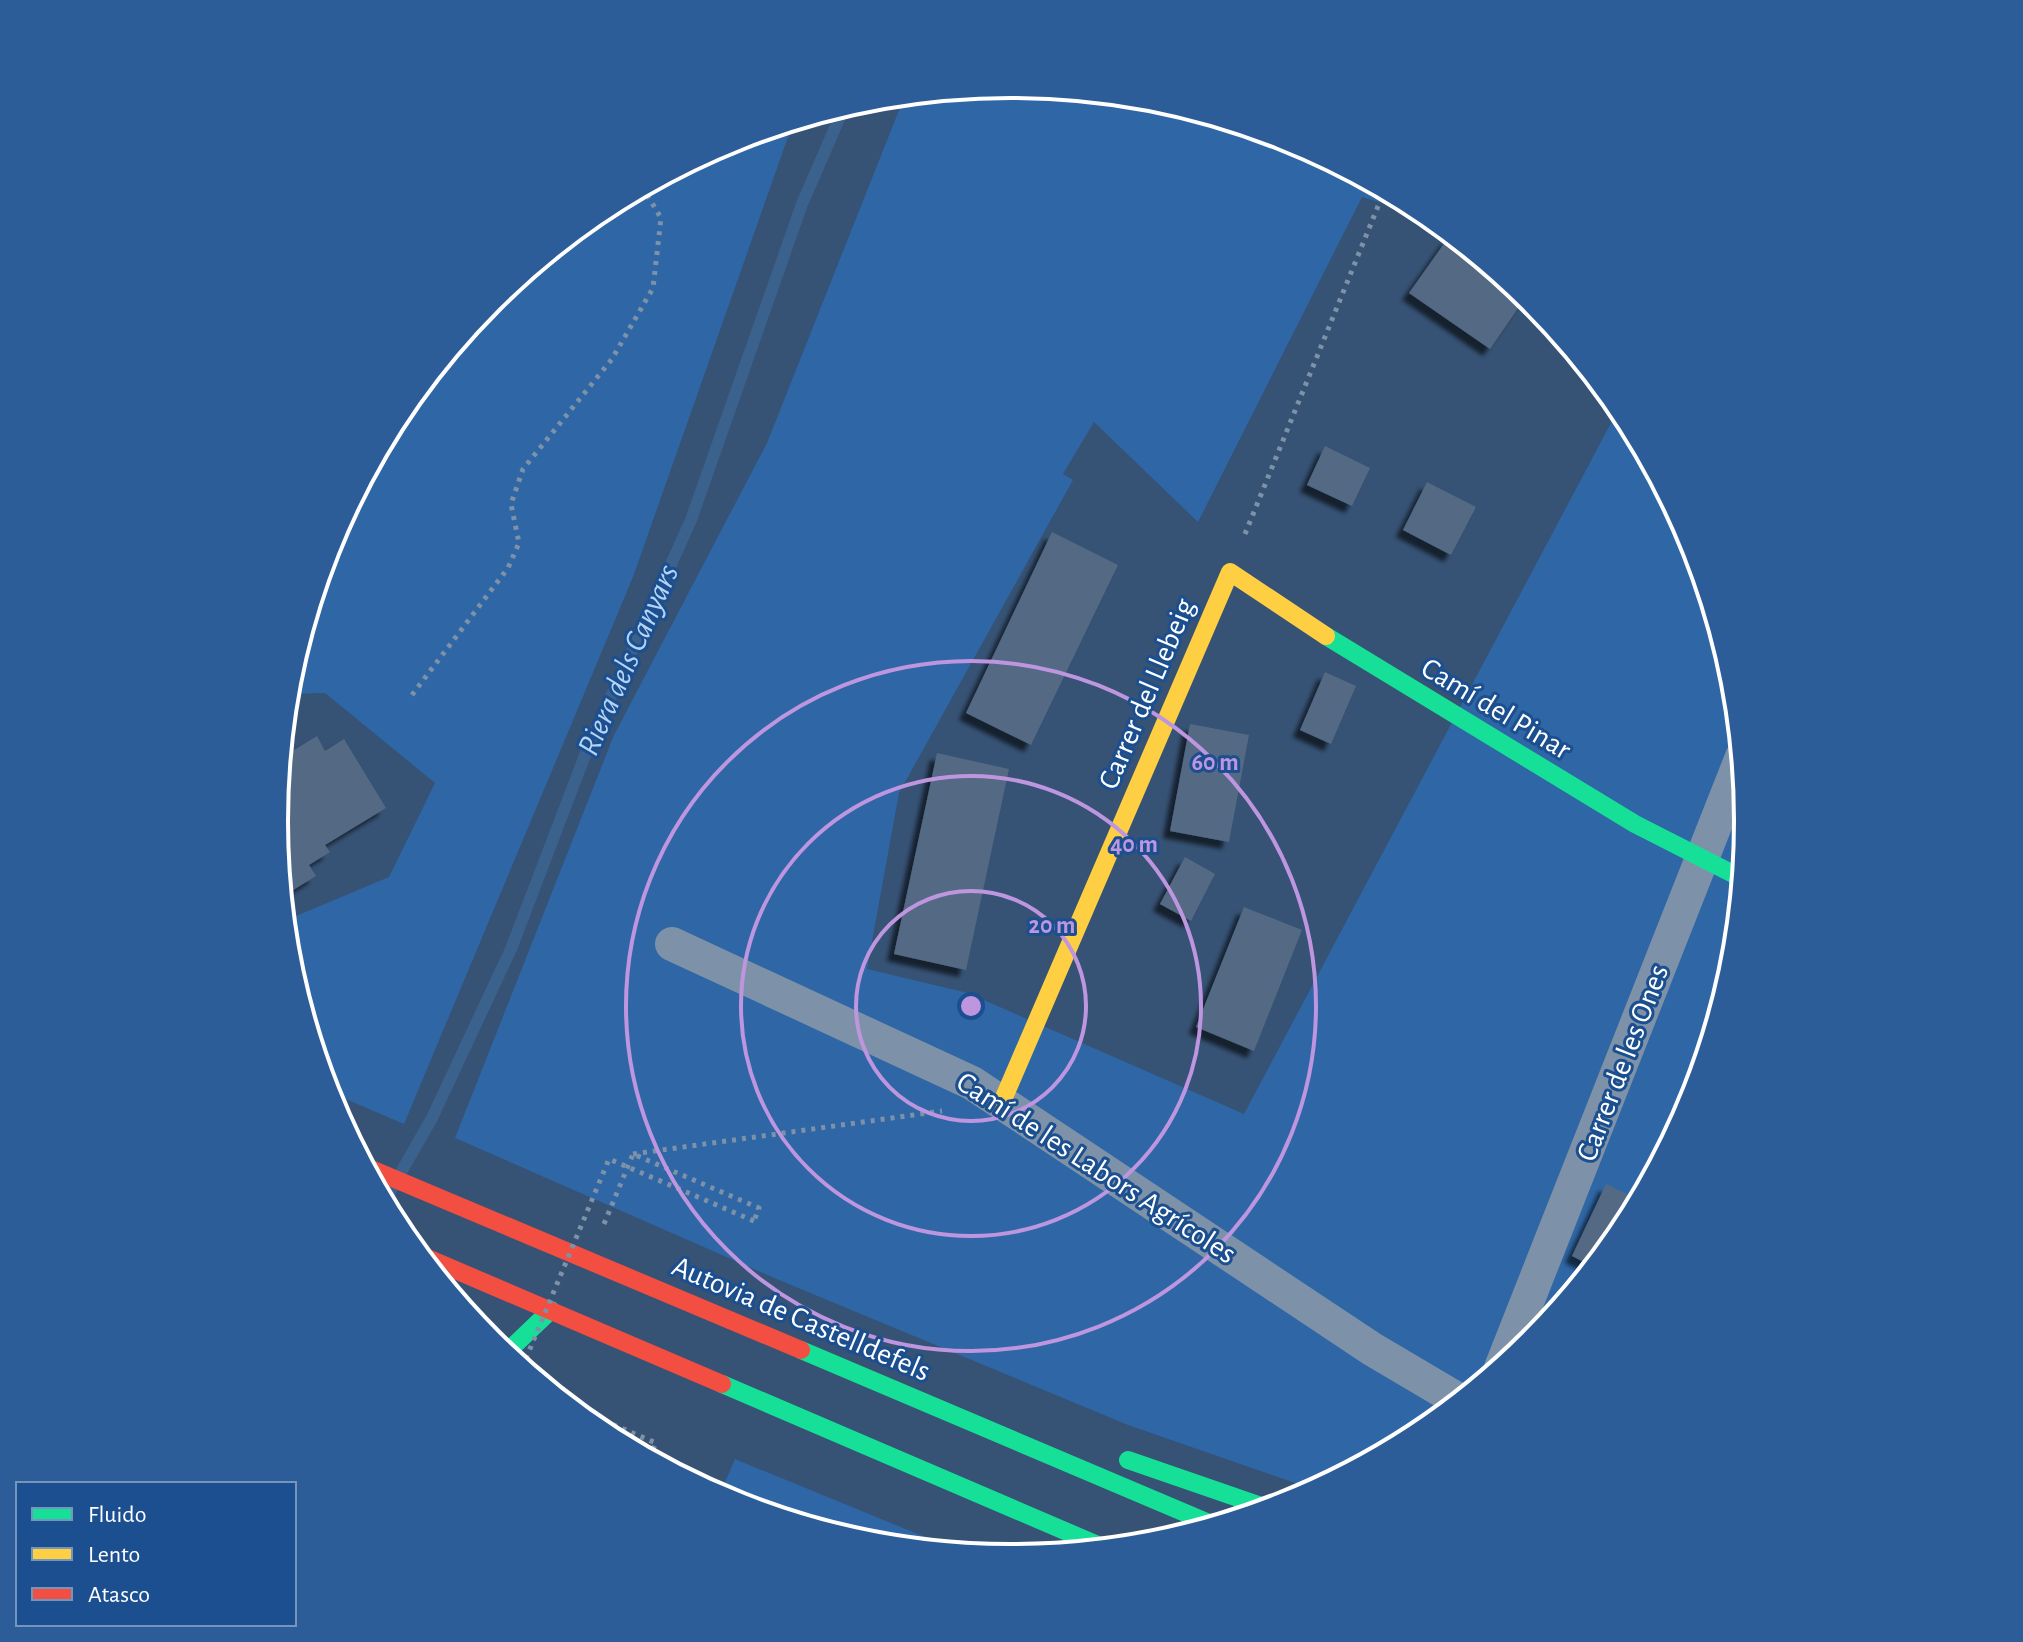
<svg xmlns="http://www.w3.org/2000/svg" width="2023" height="1642" font-family="'Alegreya Sans',sans-serif">
	<style>
		.green { fill: #2f66a5 }
		.lines { fill: none; stroke-linecap: round; stroke-linejoin: round }
		.stream { stroke: #3b618d; stroke-width: 12 }
		.building { fill: #526984; filter: url(#shadow) }
		.path { stroke: #7d92a8; stroke-width: 5; stroke-dasharray: 4 6; stroke-linecap: butt }
		.street { stroke: #7d92a8; stroke-width: 34 }
		.fast { stroke: #16e098; stroke-width: 18 }
		.slow { stroke: #ffcf43; stroke-width: 18 }
		.jam { stroke: #f24e42; stroke-width: 18 }
		.path-bridge { stroke: #7d92a8; stroke-width: 5; stroke-dasharray: 4 6; stroke-linecap: butt }
		.ring { fill: none; stroke: #bd96df; stroke-width: 4 }
		.labels { text-anchor: middle; dominant-baseline: central; stroke-width: 6; stroke-linejoin: round; paint-order: stroke }
		.street-label { font-size: 30px; fill: #fff; stroke: #1b4f8f }
		.water-label { font-size: 32px; font-style: italic; fill: #b5d3f5; stroke: #1b4f8f }
		.rim { fill: none; stroke: #fff; stroke-width: 4 }
		.centre { fill: #bd96df; stroke: #1b4f8f; stroke-width: 4 }
		.ring-label { font-size: 24px; text-anchor: middle; font-weight: bold; fill: #bd96df; stroke: #1b4f8f; stroke-width: 6; stroke-linejoin: round; paint-order: stroke }
	</style>
	<defs>
		<filter id="shadow"><feDropShadow dx="-7" dy="7" stdDeviation="2" flood-color="#0009"/></filter>
	</defs>
	<rect width="100%" height="100%" fill="#365274"/>
	<path class="green" d="M1012,84L1156,98L1294,140L1421,208L1435,219L1362,197L1198,522L1094,422L1063,474L1073,480L899,793L867,969L968,993L1244,1114L1620,406L1693,539L1734,678L1748,821L1734,965L1692,1103L1624,1231L1532,1342L1421,1434L1315,1490L1128,1425L779,1280L455,1138L614,735L767,443L905,95Z
		M794,120L633,577L404,1124L327,1091L289,964L284,921L389,877L435,783L325,693L287,694L289,677L331,539L399,411L491,300L602,208L730,140Z
		M735,1459L964,1553L867,1544L729,1502L719,1496Z"/>
	<g class="lines">
		<path class="stream" d="M384,1202L432,1118L511,949L587,750L691,520L802,204L845,105"/>
	</g>
	<path class="building" d="M1448,238L1527,295L1490,349L1409,293Z
		M1325,446L1370,468L1352,506L1307,485Z
		M1427,482L1476,507L1451,555L1403,530Z
		M1052,532L1118,565L1031,745L966,713Z
		M1325,672L1356,686L1331,744L1300,730Z
		M1190,724L1249,735L1229,842L1170,831Z
		M317,736L325,751L344,739L386,808L325,845L330,852L309,865L316,876L282,897L275,821L281,758Z
		M937,753L1009,769L966,970L894,954Z
		M1185,857L1215,874L1191,921L1160,904Z
		M1244,907L1302,930L1254,1051L1196,1027Z
		M1606,1184L1640,1200L1624,1231L1594,1267L1572,1256Z"/>
	<g class="lines">
		<path class="path" d="M1245,534L1385,189
			M412,695L508,568L519,543L511,504L523,469L612,359L653,288L661,218L646,193L626,195
			M633,1154L942,1111
			M604,1224L633,1154L759,1208L754,1221
			M567,1405L656,1443L651,1453L597,1429"/>
		<path class="street" d="M672,944L972,1083L1372,1349L1460,1401
			M1501,1368L1742,757"/>
		<path class="fast" d="M1326,636L1635,824L1743,879
			M801,1350L1216,1526
			M505,1354L551,1310
			M722,1384L1107,1549
			M1128,1460L1270,1509"/>
		<path class="slow" d="M1002,1102L1230,572L1326,636"/>
		<path class="jam" d="M364,1166L801,1350
			M418,1254L722,1384"/>
		<path class="path-bridge" d="M522,1368L609,1159L754,1221"/>
	</g>
	<g class="ring">
		<circle cx="971" cy="1006" r="115"/>
		<circle cx="971" cy="1006" r="230"/>
		<circle cx="971" cy="1006" r="345"/>
	</g>
	<g class="labels">
		<g class="street-label">
			<text transform="translate(1147 694) rotate(-67)">Carrer del Llebeig</text>
			<text transform="translate(1496 709) rotate(31)">Camí del Pinar</text>
			<text transform="translate(1623 1063) rotate(-69)">Carrer de les Ones</text>
			<text transform="translate(1096 1168) rotate(33)">Camí de les Labors Agrícoles</text>
			<text transform="translate(801 1319) rotate(23)">Autovia de Castelldefels</text>
		</g>
		<g class="water-label">
			<text transform="translate(628 660) rotate(-66)">Riera dels Canyars</text>
		</g>
	</g>
	<path d="M0 0H2023V1642H0ZM288 821a723 723 0 1 1 1446 0a723 723 0 1 1-1446 0Z" fill="#2d5d98" fill-rule="evenodd"/>
	<path class="rim" d="M288 821a723 723 0 1 1 1446 0a723 723 0 1 1-1446 0Z"/>
	<circle cx="971" cy="1006" r="12" class="centre"/>
	<g class="ring-label">
		<text x="1215" y="770">60 m</text>
		<text x="1134" y="852">40 m</text>
		<text x="1052" y="933">20 m</text>
	</g>
	<rect x="16" y="1482" width="280" height="144" fill="#1b4f8f" stroke="#7695bc" stroke-width="2"/>
	<rect x="32" y="1508" width="40" height="12" fill="#16e098" stroke="#7695bc" stroke-width="2"/>
	<text x="88" y="1522" font-size="24" fill="#ffffff">Fluido</text>
	<rect x="32" y="1548" width="40" height="12" fill="#ffcf43" stroke="#7695bc" stroke-width="2"/>
	<text x="88" y="1562" font-size="24" fill="#ffffff">Lento</text>
	<rect x="32" y="1588" width="40" height="12" fill="#f24e42" stroke="#7695bc" stroke-width="2"/>
	<text x="88" y="1602" font-size="24" fill="#ffffff">Atasco</text>
</svg>
